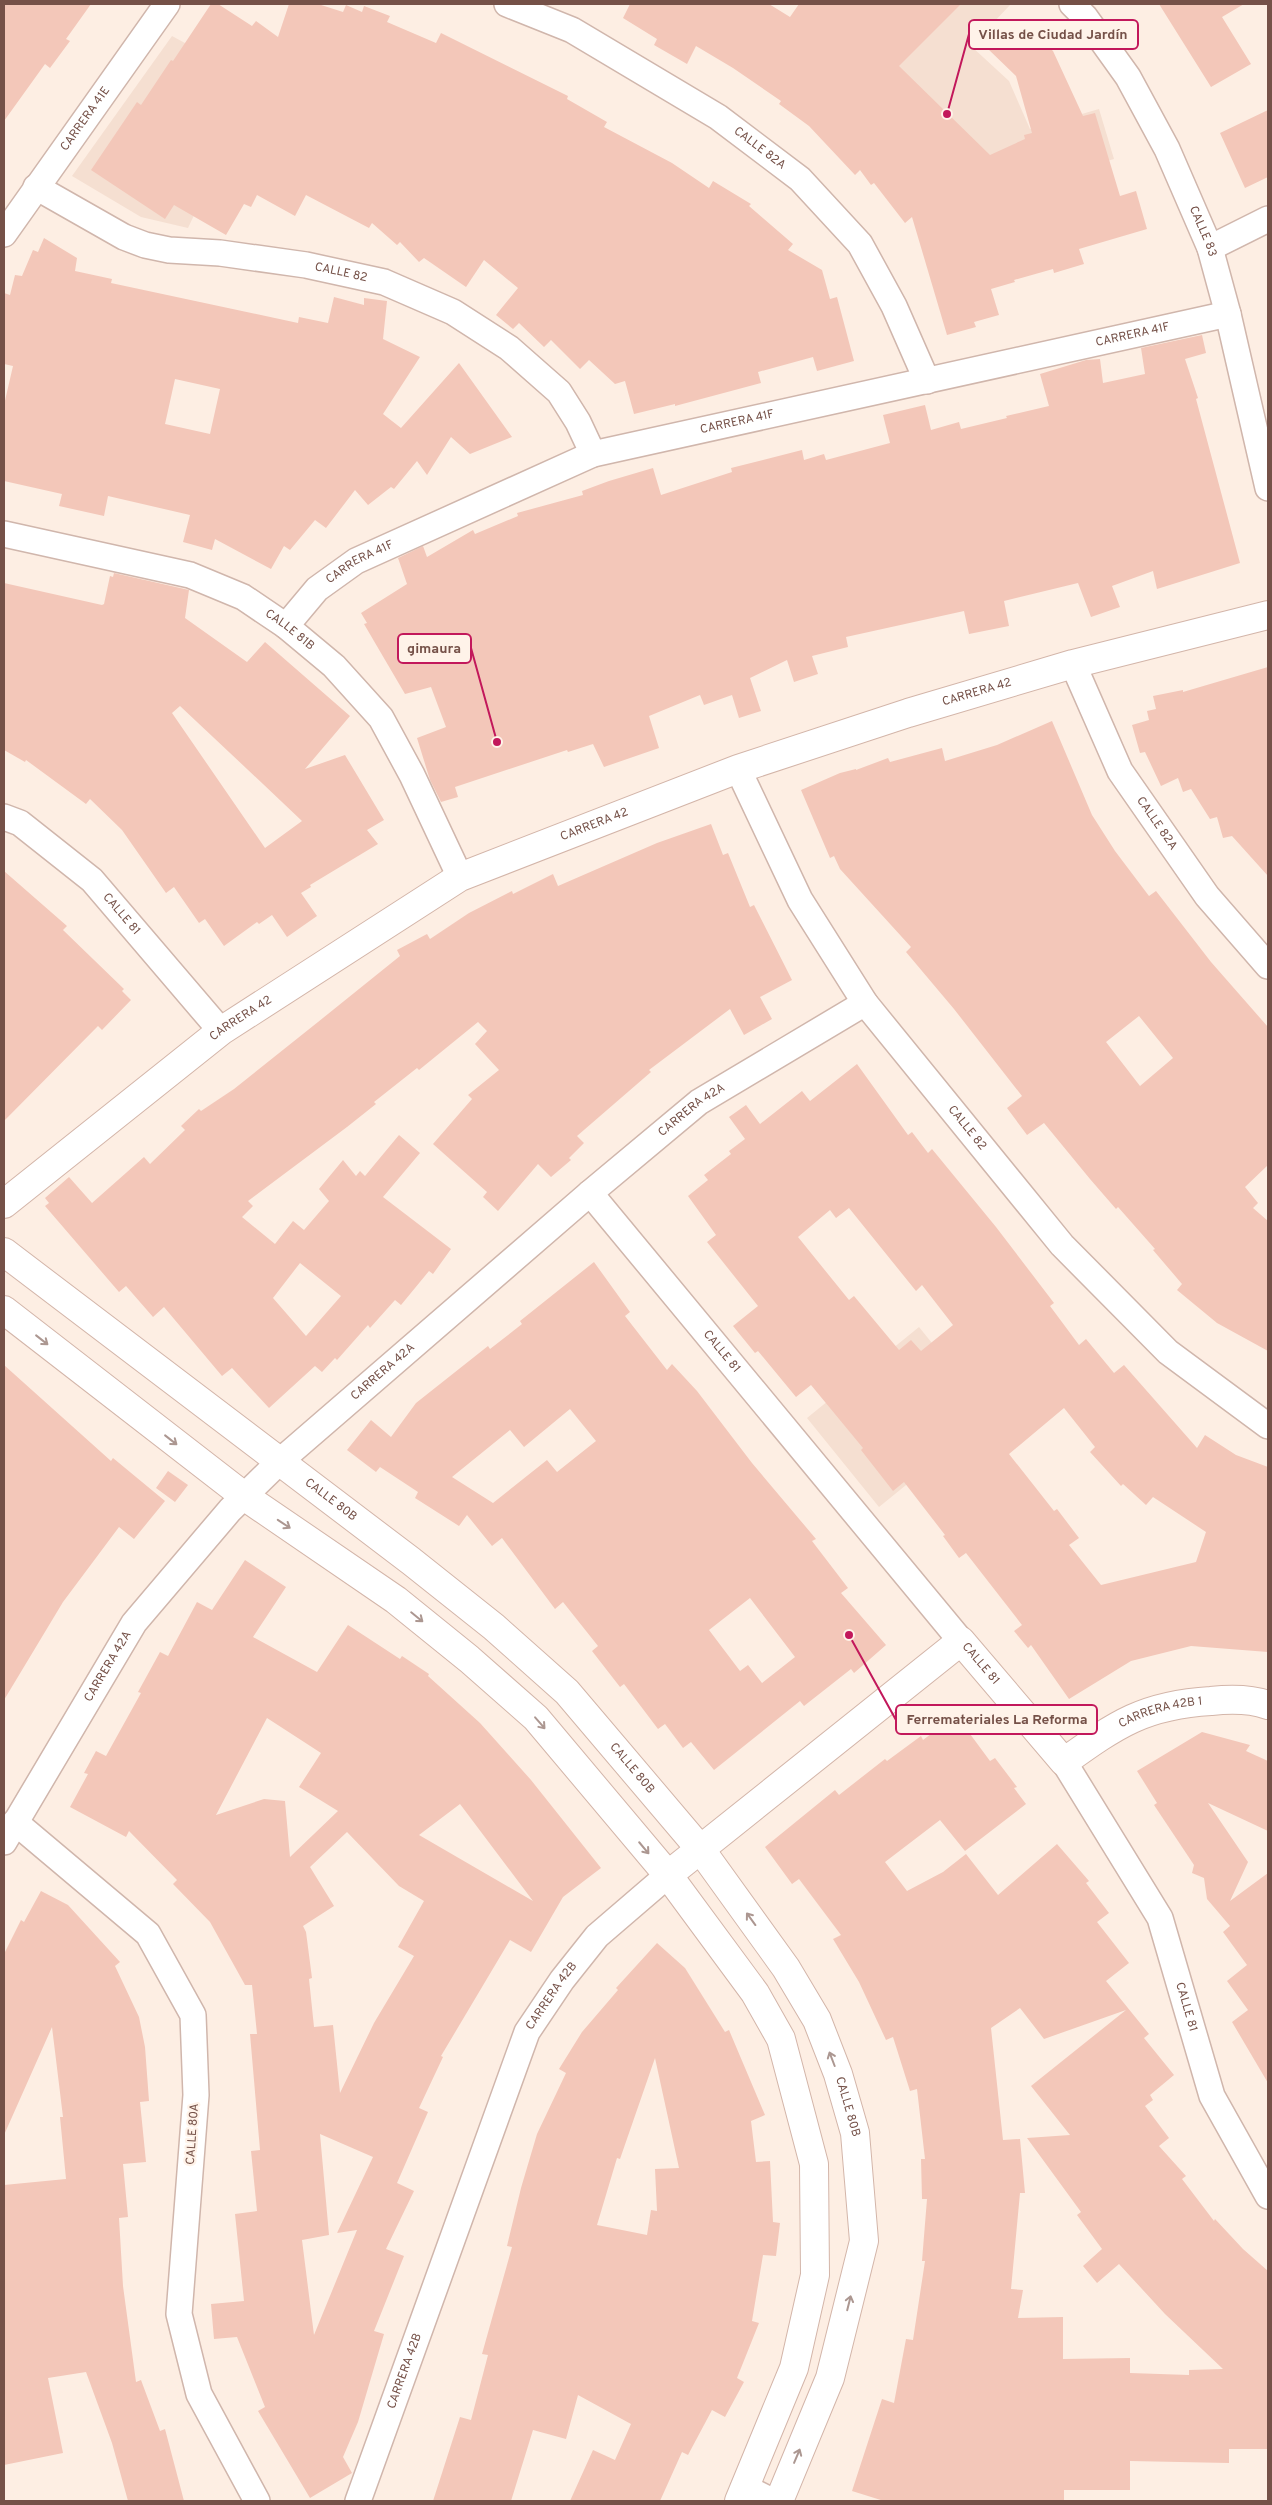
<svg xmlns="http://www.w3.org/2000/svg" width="1272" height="2505" font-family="Overpass,sans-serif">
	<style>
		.residential { fill: #f5dfd1 }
		.building { fill: #f3c7b9; fill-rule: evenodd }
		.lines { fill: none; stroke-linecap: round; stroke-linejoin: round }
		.street-casing { stroke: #d0b6ac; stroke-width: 28 }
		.secondary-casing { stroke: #d3b5a9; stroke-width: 30 }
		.street { stroke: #fff; stroke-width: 25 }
		.secondary { stroke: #fff; stroke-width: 28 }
		.oneway { stroke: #ac9791 }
		.labels { text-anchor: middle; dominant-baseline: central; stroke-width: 4.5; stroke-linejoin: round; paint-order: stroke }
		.street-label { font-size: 12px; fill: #755148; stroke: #fff3e9 }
		.leader { fill: none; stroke: #c2185b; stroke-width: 2 }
		.callout-dot { fill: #c2185b; stroke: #fff3e9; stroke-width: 2 }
		.callout { fill: #fff3e9; stroke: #c2185b; stroke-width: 2 }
		.callout-label { font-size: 14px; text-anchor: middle; font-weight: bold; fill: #755148 }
	</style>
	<rect width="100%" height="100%" fill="#fdeee3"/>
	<path class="residential" d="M808,4H1011L971,46L1009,81L1030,129L1099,109L1114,159L1034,182L1043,211L863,38Z
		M172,36L257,82L188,228L141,217L72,176Z
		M919,1327L991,1416L879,1507L807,1418Z"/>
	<path class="building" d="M4,4H91L66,39L70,41L50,68L45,64L4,121Z
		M211,4H218L252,26L256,21L278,37L289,4H318L343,12L346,5L362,12L364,6L390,16L387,22L436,43L441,33L568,96L567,99L607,122L604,127L672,163L709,188L713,181L751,204L749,206L793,244L788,250L822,270L830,299L837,297L854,361L817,371L813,357L758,372L761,383L675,406V404L634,414L625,381L615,384L589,360L580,369L551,340L544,347L519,323L513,329L496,315L518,288L484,260L466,287L424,258L419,262L400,242L397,245L372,223L369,228L306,195L295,216L257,195L251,207L244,204L226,235L174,205L165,219L91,170L137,102L141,105L171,60L173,61Z
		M630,4H769L790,17L799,4H961L899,66L990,155L1025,139L1024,135L1032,133L1016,76L987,48L1013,21L1026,34L1030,29L1053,51L1083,116L1095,113L1120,196L1136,191L1147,229L1079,249L1084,264L1054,273L1053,269L1014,280L1015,282L991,289L999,315L974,322L976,327L947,335L912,217L905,223L874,183L871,185L860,170L855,175L809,126L779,104L781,101L733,68L696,46L687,64L654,45L657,39L623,18Z
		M1159,4H1244L1222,17L1251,64L1211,87Z
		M1268,110V177L1245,188L1220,133Z
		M44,238L77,258L75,271L112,279L111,283L298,323L299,317L328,323L334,297L364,305V298L387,301L383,339L420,357L383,414L401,428L459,363L512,437L470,454L451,437L427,475L417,461L394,489L391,487L368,505L355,490L326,528L315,520L290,550L284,546L271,569L215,539L212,550L183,542L190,515L108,496L104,516L59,506L62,494L4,481V405L13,366L4,364V293L10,295L15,275L22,276L33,250L38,252ZM175,379L220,389L210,434L165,424Z
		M1202,335L1206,353L1185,359L1198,398L1196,399L1240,563L1157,589L1153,571L1112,586L1120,607L1091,617L1078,583L1004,601L1009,626L969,634L964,611L846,637L848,647L812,656L818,674L794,682L787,660L750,678L761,711L739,718L732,695L704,705L700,695L649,716L659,748L604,767L593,744L568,752L567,750L455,787L458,797L441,802L430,780L417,738L446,727L431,687L405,694L364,624L367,623L361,613L407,584L398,558L423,546L427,557L473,530L475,534L518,516L517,513L583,495L582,491L609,481L653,468L661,495L732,472L731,468L802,450L804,460L824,454L826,460L890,443L883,415L925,405L931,430L959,422L961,429L1007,418L1006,416L1049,406L1040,374L1086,360L1100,359L1103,383L1145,374L1141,348Z
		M114,573L189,590L185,618L247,662L265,642L350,716L305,769L345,755L384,820L367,830L378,844L310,885L311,887L301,893L317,916L287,937L272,915L259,924L257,922L224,946L205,919L199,923L174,887L166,893L122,830L90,799L86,804L26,760L25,762L4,750V583L102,605L104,604L110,576L113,577ZM180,706L263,784L302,821L265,848L172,713Z
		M1268,667V876L1232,836L1223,838L1217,817L1210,819L1191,789L1183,792L1178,778L1161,786L1145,752L1140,753L1132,725L1149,720L1147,711L1156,709L1153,696L1183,690V692Z
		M1052,721L1092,815L1115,851L1149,896L1156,891L1211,962L1268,1027V1165L1245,1187L1258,1203L1253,1208L1268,1221V1351L1217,1323L1177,1290L1182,1284L1153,1250L1155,1249L1118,1207L1116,1209L1090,1179L1044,1123L1027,1135L1007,1108L1022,1096L954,1009L906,952L911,947L840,869L834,856L830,858L801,790L840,773L856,769V770L888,758L890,762L942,748L945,761L997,745ZM1139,1016L1173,1058L1140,1086L1106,1042Z
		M711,824L723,855L728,853L750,907L754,905L792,980L760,997L772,1019L744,1035L730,1009L649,1070L651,1072L577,1136L584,1143L569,1158L571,1160L551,1177L538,1164L498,1211L483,1197L487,1192L433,1144L472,1099L468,1095L499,1070L475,1044L487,1031L478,1022L419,1070L417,1068L374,1102L376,1104L347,1127L248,1201L253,1206L242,1217L275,1244L293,1221L304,1230L329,1201L319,1189L343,1160L356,1176L360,1171L365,1176L399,1135L420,1153L383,1197L451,1249L433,1274L429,1271L401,1305L395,1300L370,1328L368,1325L337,1360L335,1358L322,1372L315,1366L269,1408L232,1368L222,1376L164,1307L153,1317L126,1286L119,1292L45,1206L49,1203L45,1198L69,1177L92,1203L144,1157L150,1164L185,1130L181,1126L199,1109L201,1111L234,1089L318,1022L400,956L397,950L427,934L430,939L469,913L512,891L513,894L553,874L558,886L657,843ZM300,1263L341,1296L306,1336L273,1298Z
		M4,871L67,926L63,930L124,989L122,991L131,1000L102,1030L98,1026L4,1121Z
		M857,1064L908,1135L912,1132L928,1153L932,1149L996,1227L1054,1303L1050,1306L1079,1345L1086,1339L1114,1373L1124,1365L1197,1448L1205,1435L1236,1455L1268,1467V1652L1191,1646L1131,1661L1069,1699L1031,1645L1028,1648L1014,1631L1022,1625L966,1553L959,1558L943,1536L945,1535L904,1482L893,1491L861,1450L863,1448L811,1385L796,1397L758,1351L755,1353L733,1326L758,1306L707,1242L716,1235L688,1196L708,1180L704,1175L731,1154L729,1151L745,1139L729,1117L746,1105L760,1124L802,1091L810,1101ZM849,1208L916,1291L922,1285L953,1325L921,1351L911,1340L899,1350L854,1296L849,1300L798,1237L830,1210L836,1218ZM1064,1408L1095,1447L1090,1452L1121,1486L1123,1484L1146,1505L1153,1497L1206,1532L1196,1562L1101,1585L1069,1545L1079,1538L1057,1509L1054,1511L1009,1454Z
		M594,1262L630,1312L625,1316L667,1370L672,1364L697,1391L752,1463L816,1539L812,1541L848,1588L841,1593L886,1645L854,1673L851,1669L804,1706L800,1701L714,1770L691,1742L683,1748L665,1724L658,1729L624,1684L620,1687L592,1651L598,1646L563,1602L555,1609L502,1538L492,1546L467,1515L459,1526L415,1498L418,1492L380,1467L376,1472L347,1450L371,1420L391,1437L416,1403L488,1346L490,1349L522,1324L520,1321ZM570,1409L596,1441L557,1472L547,1460L493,1503L452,1477L510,1430L524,1447ZM750,1598L795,1657L762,1683L748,1665L740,1671L709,1630Z
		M4,1365L111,1461L113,1458L165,1501L134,1539L119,1527L63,1602L4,1700Z
		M168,1471L188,1485L175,1502L156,1488Z
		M245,1560L286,1587L253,1637L317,1672L348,1625L400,1659L402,1656L429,1674L428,1676L480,1723L531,1780L601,1868L563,1897L531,1952L510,1940L441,2056L443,2057L419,2108L428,2112L397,2183L414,2191L386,2249L404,2256L374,2331L384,2334L358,2422L343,2457L352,2473L310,2498L258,2411L265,2407L237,2337L214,2339L211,2304L244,2301L235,2214L257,2211L251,2151L260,2150L250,2034H257L252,1985H245L210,1922L173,1884L177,1880L129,1831L126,1837L70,1807L88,1774L84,1773L96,1751L106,1756L141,1693L138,1692L160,1652L168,1656L197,1602L212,1610ZM267,1718L321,1753L299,1787L338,1811L290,1857L285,1801L264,1799L216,1815ZM460,1804L533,1901L419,1835ZM347,1832L399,1886L424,1901L398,1947L414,1956L374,2023L340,2093L333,2025L314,2027L309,1979L312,1978L306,1932L303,1926L334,1906L310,1867ZM320,2134L373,2157L337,2233L357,2230L314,2335L302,2240L329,2235Z
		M956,1715L990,1761L995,1758L1017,1787L1014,1788L1026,1804L965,1851L940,1820L885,1862L907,1891L943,1872L966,1854L998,1895L1057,1844L1089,1881L1086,1883L1109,1913L1097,1922L1129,1963L1106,1981L1149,2034L1144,2038L1174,2075L1150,2095L1153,2100L1145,2106L1169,2138L1159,2146L1186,2176L1182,2179L1214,2221L1215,2219L1243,2249L1268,2271V2449H1229V2463L1130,2461V2490H1064V2501H884L852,2491L882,2399L894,2403L906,2339L913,2340L925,2261H922L927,2199H922L921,2159H925L917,2089L910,2091L893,2037L886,2040L859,1982L833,1939L841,1935L799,1879L792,1884L765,1847L835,1790L839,1795L885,1759L887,1761L921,1736L923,1740ZM1020,2008L1044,2039L1126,2010L1031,2086L1070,2135L1027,2138L1081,2212L1077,2215L1102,2249L1083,2266L1097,2283L1119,2264L1165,2314L1223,2369L1189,2370V2375L1130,2373V2358L1063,2359V2317L1018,2318L1023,2290L1011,2289L1020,2193H1025L1020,2139L1003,2140L991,2028Z
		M1202,1732L1250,1745L1246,1751L1268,1761V1831L1208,1803L1248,1862L1230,1901L1268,1873V2083L1232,2022L1248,2010L1227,1981L1247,1965L1223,1932L1230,1926L1207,1899L1204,1878L1192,1873L1194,1865L1154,1805L1157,1803L1137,1771Z
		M41,1891L68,1905L120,1962L115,1966L139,2017L145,2047L149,2101L140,2102L146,2162L123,2164L128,2217L119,2218L123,2286L136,2382L141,2380L160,2431L165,2429L184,2501H128L112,2443L86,2372L48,2378L63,2453L4,2465V2185L66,2179L60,2117H63L52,2027L4,2135V1954L21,1920L24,1922Z
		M657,1943L685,1968L725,2032L729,2030L765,2115L751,2121L756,2162L770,2161L773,2222L780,2223L776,2256L763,2255L752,2321L759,2323L737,2378L744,2382L725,2417L712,2410L688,2455L682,2452L660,2501H570L593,2450L615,2460L631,2424L578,2395L566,2439L533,2430L511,2501H433L460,2417L471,2420L488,2355L482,2354L512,2247L507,2246L521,2188L537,2134L566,2073L559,2069L582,2032L618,1990L616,1988ZM655,2058L679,2168L655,2169L657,2211L651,2210L647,2235L597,2225L617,2158L620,2159Z"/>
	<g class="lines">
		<defs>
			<g id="street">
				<path id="s1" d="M507,4L572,30L718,117L800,179L860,244L894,306L927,381"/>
				<path id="s2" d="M1072,4L1085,17L1128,77L1167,149L1210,248L1228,314L1268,488"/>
				<path id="s3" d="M36,187L124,237L145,245L169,250L220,253L306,265L384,282L453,312L509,348L559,392L578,422L593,454"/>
				<path id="s4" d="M4,234L167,4"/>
				<path d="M1210,248L1268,219"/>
				<path id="s5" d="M4,534L190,575L243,597L286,626L334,666L381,718L412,775L460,877"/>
				<path id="s6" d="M286,626L317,589L356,561L593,454L1228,314"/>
				<path id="s7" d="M1073,664L1120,771L1207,896L1268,966"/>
				<path id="s8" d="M738,769L800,900L865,1003L1062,1245L1168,1352L1268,1426"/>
				<path id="s9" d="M4,817L20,823L92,880L221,1031"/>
				<path id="s10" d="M590,1193L961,1641"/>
				<path id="s11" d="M1064,1762L1160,1918L1212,2096L1268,2196"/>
				<path d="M15,1822L148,1934L193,2015L196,2095L179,2314L199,2394L257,2501"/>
				<path id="s12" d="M4,1842L134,1623L230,1510L279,1462L590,1193L699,1102L865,1003"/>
				<path d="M744,2487L772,2501"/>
				<path id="s13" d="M358,2501L527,2032L562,1980L597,1936L668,1875"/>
			</g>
			<g id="secondary">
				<path id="s14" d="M4,1204L221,1031L460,877L738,769L908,713L1073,664L1268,615"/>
				<path id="s15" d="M4,1252L411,1561L494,1627L567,1692L701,1850L786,1968L817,2020L838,2074L855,2133L864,2241L830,2378L779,2501"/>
				<path d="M4,1310L244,1496L396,1600L469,1659L536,1718L668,1875L755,1993L781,2039L814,2164L815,2275L794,2368L739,2501"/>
				<path id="s16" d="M668,1875L961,1641L1064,1762C1117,1724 1144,1705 1211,1701C1229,1699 1251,1699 1268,1705"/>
			</g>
		</defs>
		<use href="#street" class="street-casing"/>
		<use href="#secondary" class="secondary-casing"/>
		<use href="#street" class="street"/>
		<use href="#secondary" class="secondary"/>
	</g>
	<defs><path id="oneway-shaft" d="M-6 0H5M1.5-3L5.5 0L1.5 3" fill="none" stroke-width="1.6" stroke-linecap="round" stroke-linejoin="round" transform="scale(1.25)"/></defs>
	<g class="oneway">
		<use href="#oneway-shaft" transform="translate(42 1340) rotate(38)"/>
		<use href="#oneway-shaft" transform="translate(171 1440) rotate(38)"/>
		<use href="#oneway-shaft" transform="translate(284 1524) rotate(34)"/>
		<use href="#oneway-shaft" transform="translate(417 1617) rotate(39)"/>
		<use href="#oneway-shaft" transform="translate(540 1723) rotate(49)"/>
		<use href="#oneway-shaft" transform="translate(644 1848) rotate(50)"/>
		<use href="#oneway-shaft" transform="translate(751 1919) rotate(-126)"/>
		<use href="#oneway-shaft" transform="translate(832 2059) rotate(-111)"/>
		<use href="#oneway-shaft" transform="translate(849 2303) rotate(-76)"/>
		<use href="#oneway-shaft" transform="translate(797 2456) rotate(-67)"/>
	</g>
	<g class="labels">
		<g class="street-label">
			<text stroke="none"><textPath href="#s4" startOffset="141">CARRERA 41E</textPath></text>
			<text stroke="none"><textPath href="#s1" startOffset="292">CALLE 82A</textPath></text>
			<text stroke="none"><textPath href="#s2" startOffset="264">CALLE 83</textPath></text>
			<text stroke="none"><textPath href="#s3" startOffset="322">CALLE 82</textPath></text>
			<text stroke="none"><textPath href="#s6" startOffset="909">CARRERA 41F</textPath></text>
			<text stroke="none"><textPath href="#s6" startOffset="504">CARRERA 41F</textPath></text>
			<text stroke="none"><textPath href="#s6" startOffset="99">CARRERA 41F</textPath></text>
			<text stroke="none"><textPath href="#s5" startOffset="305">CALLE 81B</textPath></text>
			<text stroke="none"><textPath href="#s14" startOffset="1111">CARRERA 42</textPath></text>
			<text stroke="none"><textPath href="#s7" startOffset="181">CALLE 82A</textPath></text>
			<text stroke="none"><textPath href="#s14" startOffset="706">CARRERA 42</textPath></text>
			<text stroke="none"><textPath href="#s9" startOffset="154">CALLE 81</textPath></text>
			<text stroke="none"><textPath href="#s14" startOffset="301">CARRERA 42</textPath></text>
			<text stroke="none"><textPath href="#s12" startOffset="1014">CARRERA 42A</textPath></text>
			<text stroke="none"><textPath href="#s8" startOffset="428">CALLE 82</textPath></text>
			<text stroke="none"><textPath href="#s10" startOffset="206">CALLE 81</textPath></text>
			<text stroke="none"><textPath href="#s12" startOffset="609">CARRERA 42A</textPath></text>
			<text stroke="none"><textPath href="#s15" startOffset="410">CALLE 80B</textPath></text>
			<text stroke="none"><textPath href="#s16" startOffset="405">CALLE 81</textPath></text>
			<text stroke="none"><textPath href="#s12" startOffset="204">CARRERA 42A</textPath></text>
			<text stroke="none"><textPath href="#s16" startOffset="644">CARRERA 42B 1</textPath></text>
			<text stroke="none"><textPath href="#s15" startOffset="815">CALLE 80B</textPath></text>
			<text stroke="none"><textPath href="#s13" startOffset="542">CARRERA 42B</textPath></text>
			<text stroke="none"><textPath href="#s11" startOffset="276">CALLE 81</textPath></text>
			<text stroke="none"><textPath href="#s15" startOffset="1220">CALLE 80B</textPath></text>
			<text transform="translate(193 2134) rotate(-86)">CALLE 80A</text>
			<text stroke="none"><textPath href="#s13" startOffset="138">CARRERA 42B</textPath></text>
		</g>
	</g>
	<path class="leader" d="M947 114L969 34M497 742L471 648M849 1635L896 1720"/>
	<g class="callout-dot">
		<circle cx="947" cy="114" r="5"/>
		<circle cx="497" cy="742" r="5"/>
		<circle cx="849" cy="1635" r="5"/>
	</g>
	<g class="callout">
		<rect x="969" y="20" width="169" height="29" rx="5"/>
		<rect x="398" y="634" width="73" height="29" rx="5"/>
		<rect x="896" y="1705" width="201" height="29" rx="5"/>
	</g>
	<g class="callout-label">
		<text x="1053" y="39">Villas de Ciudad Jardín</text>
		<text x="434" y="653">gimaura</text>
		<text x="997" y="1724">Ferremateriales La Reforma</text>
	</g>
	<rect width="1272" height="2505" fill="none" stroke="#755148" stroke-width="10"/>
</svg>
